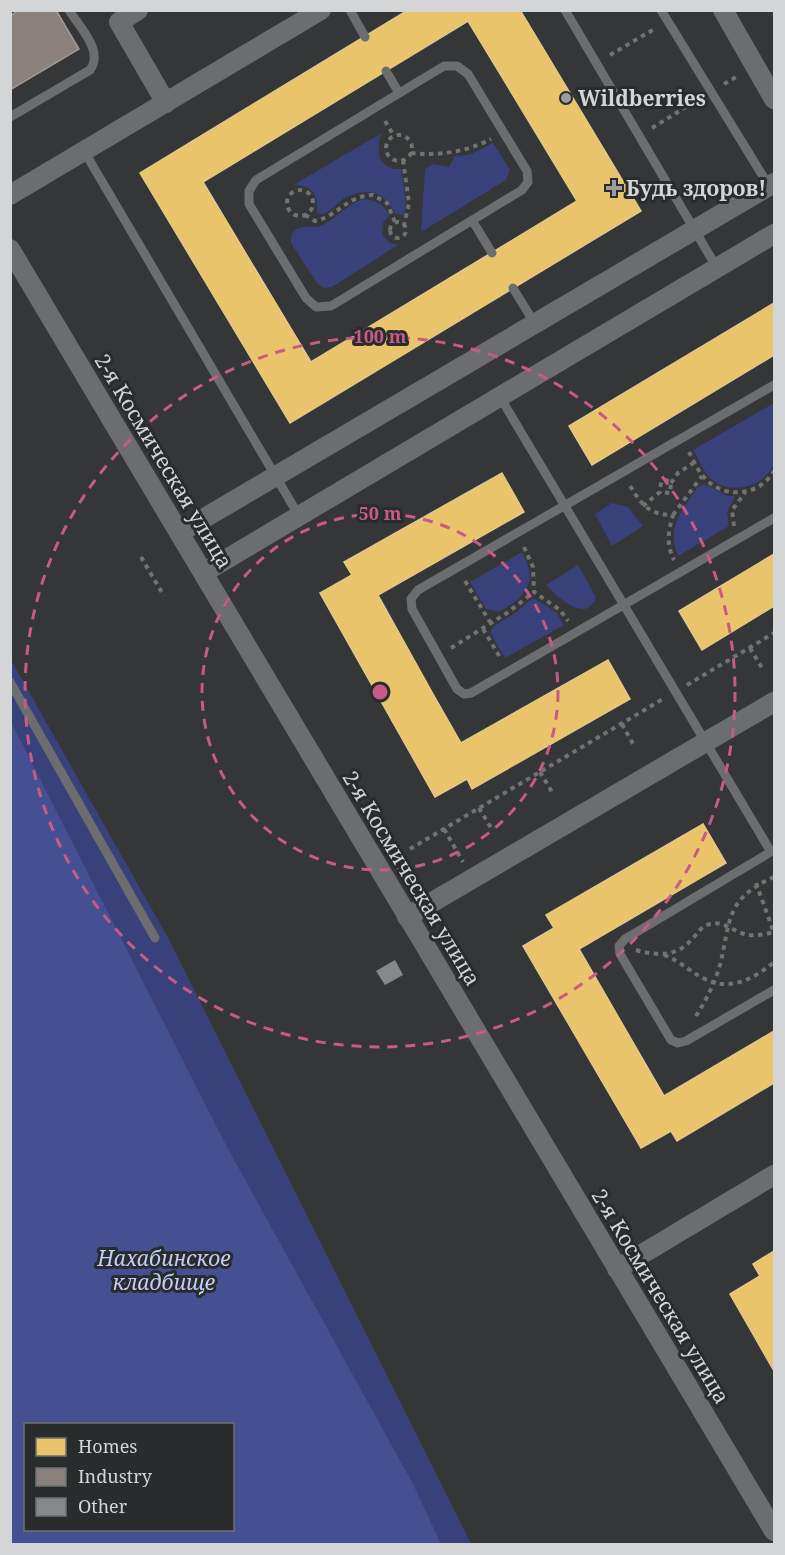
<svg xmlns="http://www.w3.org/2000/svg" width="785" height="1555" font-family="'Noto Serif',serif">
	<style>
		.green { fill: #38417a; fill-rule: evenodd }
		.forest { fill: #455092; fill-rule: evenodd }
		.homes { fill: #e9c46a; stroke: #e2c98a; stroke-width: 1.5; fill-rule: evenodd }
		.industry { fill: #8a817c; stroke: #a09a97; stroke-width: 1.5 }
		.building { fill: #87888a }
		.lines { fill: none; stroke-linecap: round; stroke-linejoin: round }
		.path { stroke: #717272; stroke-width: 4; stroke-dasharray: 4.5 4.5; stroke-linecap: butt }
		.service { stroke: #6c6d6e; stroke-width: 9 }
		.minor { stroke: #6c6d6e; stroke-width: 20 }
		.ring { fill: none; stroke: #c85a86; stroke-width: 3; stroke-dasharray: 10 8 }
		.poi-dot { fill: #9b9d9e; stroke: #292c2d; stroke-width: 2 }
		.labels { text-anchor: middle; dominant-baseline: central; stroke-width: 6; stroke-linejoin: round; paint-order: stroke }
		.poi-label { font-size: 21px; font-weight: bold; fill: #d3d5d6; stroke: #292c2d; text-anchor: start }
		.street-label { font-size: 21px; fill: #d3d5d6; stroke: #292c2d }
		.park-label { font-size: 21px; font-style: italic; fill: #c2cdf7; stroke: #292c2d }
		.centre { fill: #c85a86; stroke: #292c2d; stroke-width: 3 }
		.ring-label { font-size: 18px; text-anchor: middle; font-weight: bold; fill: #c85a86; stroke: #292c2d; stroke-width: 6; stroke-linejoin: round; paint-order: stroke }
	</style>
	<rect width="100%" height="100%" fill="#343637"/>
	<path class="green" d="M382,133C375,150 378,170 401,169L406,203L404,215L395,214C386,192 366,186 345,198C337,202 332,212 322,214L317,213C319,194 311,185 293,185Z
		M493,143L510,170L506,180L421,232L425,169L433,164L449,167L455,156L469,155Z
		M363,199C377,200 383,204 390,216L383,222L382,234L390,243L398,245L332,287L324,288L317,283L291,243C291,238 291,233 295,230C302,224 314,229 323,225C337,217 347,205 363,199Z
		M774,403C775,418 779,451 774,464C764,488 729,496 710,478C703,471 698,458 693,450Z
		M704,484L728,496H735L727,512L729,526L678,556C666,528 682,509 698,487Z
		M612,503L628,507L643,526L612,546L595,514Z
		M522,552C539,582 526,597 499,612L486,609L470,582Z
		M578,565L596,597C586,625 558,597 546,585Z
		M533,598L556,612L564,625L505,658C485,624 485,633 515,613C522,609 526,602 533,598Z
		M10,658L167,936L471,1544H11ZM26,1424H232V1530H26Z"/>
	<path class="forest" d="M11,722L227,1147L413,1484L441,1544H11ZM26,1424H232V1530H26Z"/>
	<path class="homes" d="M408,10H520L641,211L290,423L140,173ZM468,21L577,201L311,362L203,182Z
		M774,303V355L592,465L569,426Z
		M502,473L524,512L378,595L433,694L461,743L608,660L630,699L472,789L467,779L435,797L320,593L352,575L344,562Z
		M774,554V606L702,650L679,611Z
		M703,824L726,863L579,949L664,1096L774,1031V1083L677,1141L671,1131L641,1148L523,946L554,928L546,915Z
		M774,1251V1371L730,1294L760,1276L753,1264Z"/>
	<path class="industry" d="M19,10H56L79,49L10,90V16Z"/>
	<path class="building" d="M395,960L403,975L385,985L376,971Z"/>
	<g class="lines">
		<path class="path" d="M610,55L656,28
			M724,84L738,76
			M385,121L394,136
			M652,128L699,99
			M386 148a13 13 0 1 1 26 0a13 13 0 1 1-26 0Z
			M411,153C439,156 466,152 491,139
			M403,160L409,203L404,225
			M287 203a13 13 0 1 1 26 0a13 13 0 1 1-26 0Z
			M305,215L315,221C338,216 346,196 373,195L387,203L395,222
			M390 230a8 8 0 1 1 16 0a8 8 0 1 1-16 0Z
			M689,452C693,460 697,469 703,476C722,500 759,497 774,471
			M671,483L678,473L695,462
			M630,486C642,505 649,515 673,515C668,532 666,544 674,560
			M643,506L660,492L661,482L666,480L671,483L670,493L660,492
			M673,515L702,476
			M734,526L732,510L745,493
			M524,547L533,567L534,592L560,610L568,621
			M141,557L164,596
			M465,581L490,622
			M483,629L501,659
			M451,648L507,613L534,592
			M750,648L762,668
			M687,685L774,633
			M622,724L633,744
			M540,772L552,792
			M479,808L491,828
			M444,829L463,862
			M410,849L663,699
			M756,883L774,933
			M636,950C657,956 677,957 692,939C698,933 701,926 710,924C722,921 731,929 741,933C752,937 762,935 774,932
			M664,955C682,962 690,972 705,979C730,992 755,978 774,962
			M696,1016C706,1000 715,983 720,965C731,920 725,899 774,877"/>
		<path class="service" d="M350,10L365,37
			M565,10L717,268
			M661,10L769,186
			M444,66H457L468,74L527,171L528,182L522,190L331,306L316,307L306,298L249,204V191L256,180Z
			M386,71L399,93
			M10,117L90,70C104,51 80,28 69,10
			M84,151L299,516
			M472,220L492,253
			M513,288L535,324
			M774,385L418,590L411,599L412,609L457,689L464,694L471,693L774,518
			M500,397L771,852
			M10,682L155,938
			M774,850L625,939L619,946L620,954L671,1040L678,1043L686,1041L774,990"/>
		<path class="minor" d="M138,10L119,22L166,103
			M723,10L774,99
			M10,195L321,10
			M10,249L774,1531
			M179,533L774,183
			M203,573L774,234
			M407,917L774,702
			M617,1269L774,1175"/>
	</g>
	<g class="ring">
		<circle cx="380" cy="692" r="178"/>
		<circle cx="380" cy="692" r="355"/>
	</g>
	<g class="poi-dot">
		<circle cx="566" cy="98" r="6"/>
		<path d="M611 179h6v6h6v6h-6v6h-6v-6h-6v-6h6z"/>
	</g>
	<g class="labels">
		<g class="poi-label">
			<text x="578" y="98">Wildberries</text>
			<text x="626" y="188">Будь здоров!</text>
		</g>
		<g class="street-label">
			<text transform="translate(164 461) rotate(59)">2-я Космическая улица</text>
			<text transform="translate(412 878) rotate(59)">2-я Космическая улица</text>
			<text transform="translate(661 1296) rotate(59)">2-я Космическая улица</text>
		</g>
		<g class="park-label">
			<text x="164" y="1258">Нахабинское<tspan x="164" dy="24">кладбище</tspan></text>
		</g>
	</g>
	<circle cx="380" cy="692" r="9" class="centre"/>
	<g class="ring-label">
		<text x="380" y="343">100 m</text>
		<text x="380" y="520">50 m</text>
	</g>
	<rect width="785" height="1555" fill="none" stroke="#d3d5d6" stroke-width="24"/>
	<rect x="24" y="1423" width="210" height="108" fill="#292c2d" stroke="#6d7071" stroke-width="1.5"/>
	<rect x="36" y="1438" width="30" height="18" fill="#e9c46a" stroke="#6d7071" stroke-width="1.5"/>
	<text x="78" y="1453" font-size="18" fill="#d3d5d6">Homes</text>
	<rect x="36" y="1468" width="30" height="18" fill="#8a817c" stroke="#6d7071" stroke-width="1.5"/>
	<text x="78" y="1483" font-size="18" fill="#d3d5d6">Industry</text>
	<rect x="36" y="1498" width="30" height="18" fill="#87888a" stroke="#6d7071" stroke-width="1.5"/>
	<text x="78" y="1513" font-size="18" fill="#d3d5d6">Other</text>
</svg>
